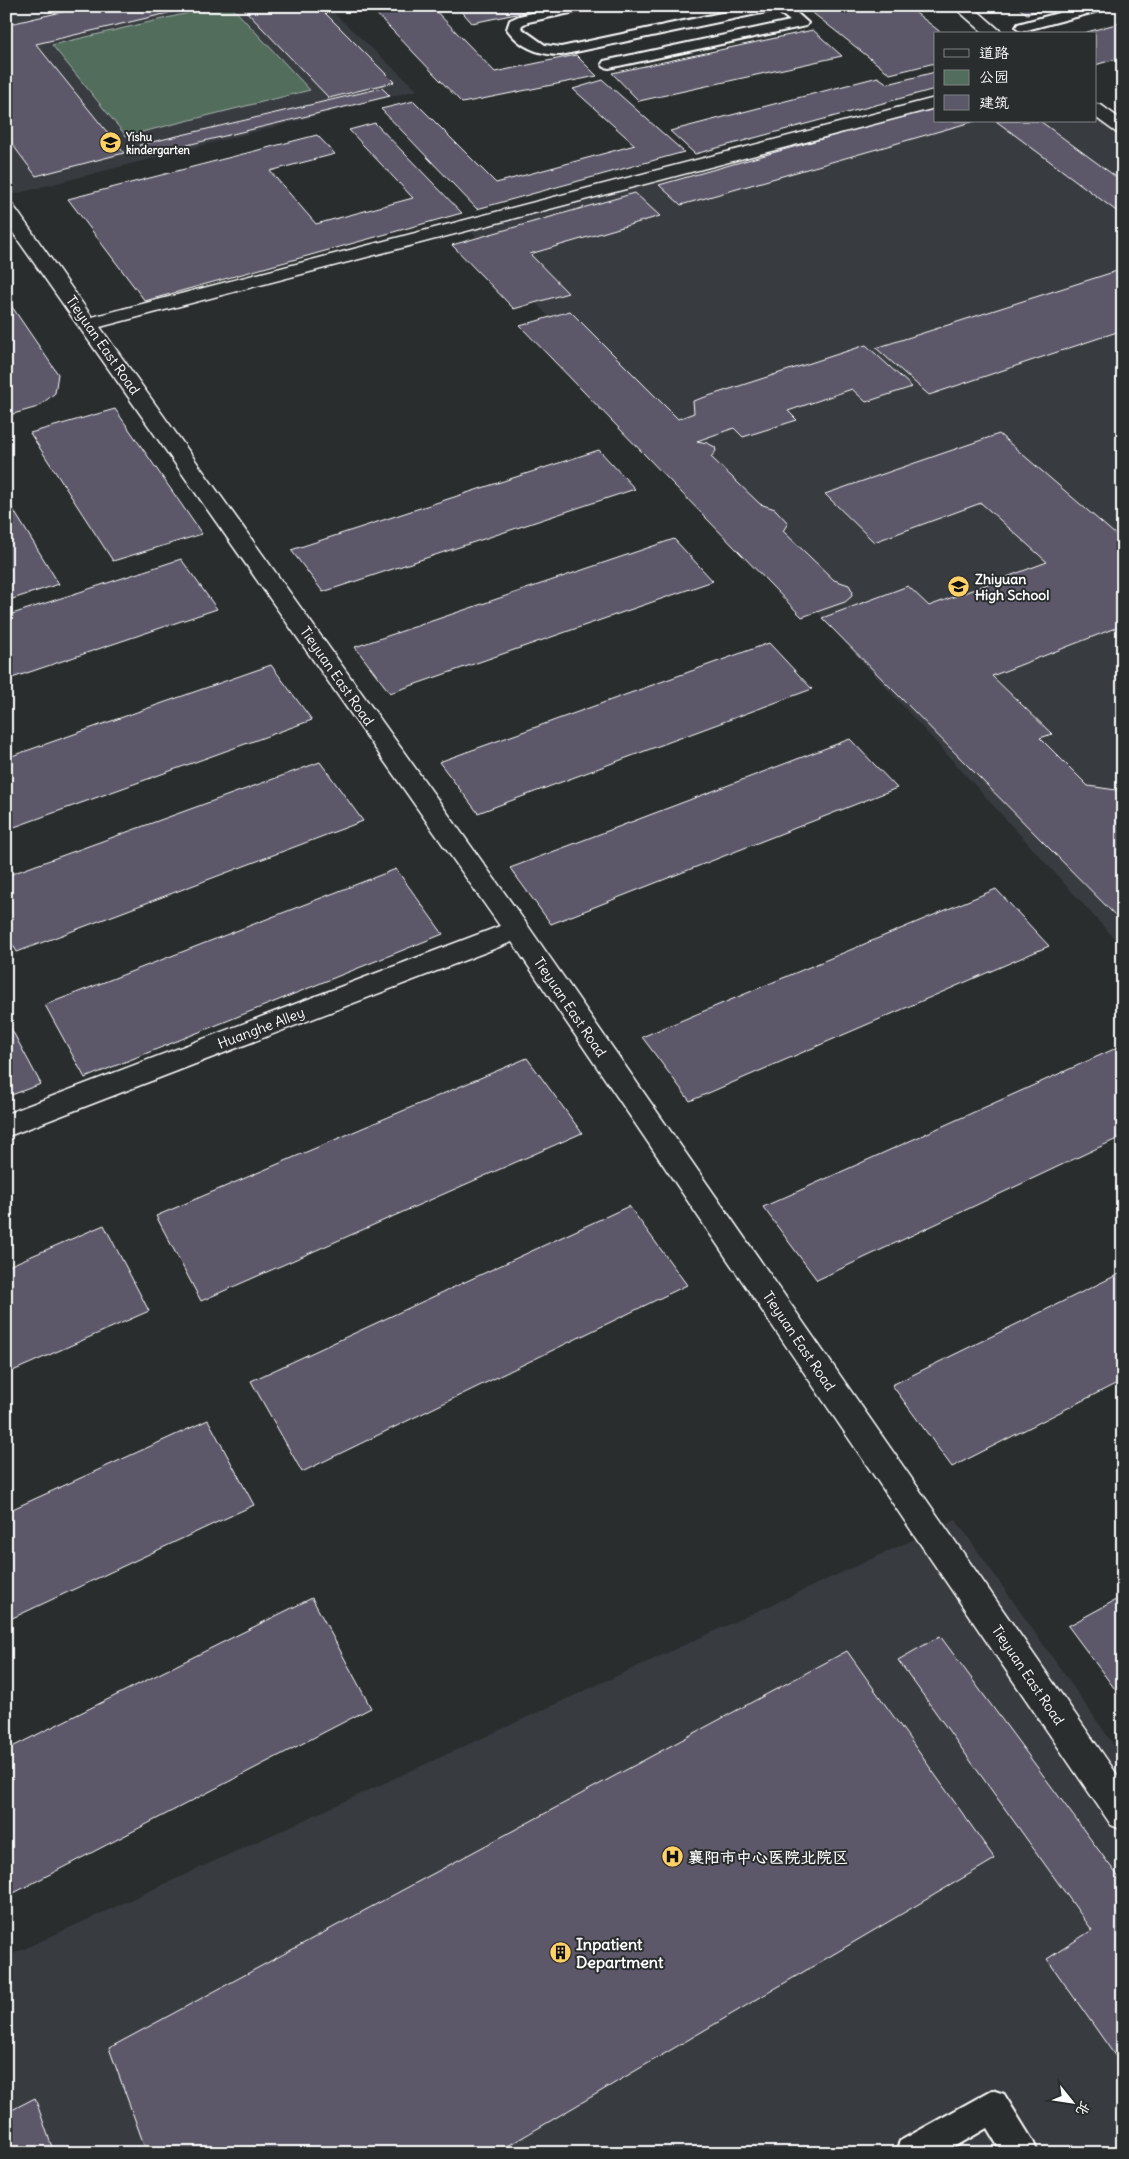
<svg xmlns="http://www.w3.org/2000/svg" width="1129" height="2159" font-family="Delius,'LXGW WenKai TC',sans-serif">
	<style>
		.built { fill: #393a40 }
		.green { fill: #526d5c; stroke: #a8b6ae }
		.building { fill: #5b586a; stroke: #fff }
		.lines { fill: none; stroke-linecap: round; stroke-linejoin: round }
		.lane-casing { stroke: #fff; stroke-width: 4 }
		.street-casing { stroke: #fff; stroke-width: 3 }
		.lane { fill: #2a2d2e; fill-rule: evenodd }
		.street { fill: #2a2d2e; fill-rule: evenodd }
		.labels { text-anchor: middle; dominant-baseline: central; stroke-width: 4; stroke-linejoin: round; paint-order: stroke }
		.far-poi-label { font-size: 11px; font-weight: bold; fill: #fff; stroke: #2a2d2e; text-anchor: start }
		.street-label { font-size: 14px; fill: #fff; stroke: #2a2d2e }
		.poi-label { font-size: 14px; font-weight: bold; fill: #fff; stroke: #2a2d2e; text-anchor: start }
		.near-poi-label { font-size: 16px; font-weight: bold; fill: #fff; stroke: #2a2d2e; text-anchor: start }
	</style>
	<rect width="100%" height="100%" fill="#2a2d2e"/>
	<filter id="ink" filterUnits="userSpaceOnUse"><feTurbulence type="fractalNoise" baseFrequency=".02" numOctaves="2"/><feDisplacementMap in="SourceGraphic" scale="10" xChannelSelector="R" yChannelSelector="G"/><feConvolveMatrix kernelMatrix="1 2 1 2 8 2 1 2 1" color-interpolation-filters="sRGB"/></filter>
	<g filter="url(#ink)">
		<path class="built" d="M45,6H326L417,90L7,196L6,15Z
			M935,103V121H1095V109L1123,129V948L466,226Z
			M956,1520L1123,1758V2153H6V1957Z"/>
		<path class="green" d="M218,6H231L310,90L126,136L52,45Z"/>
		<path class="building" d="M87,6H198L36,44L124,153L36,176L6,136V25Z
			M241,6H318L394,82L329,98Z
			M369,6H431L495,72L576,55L597,76L462,103Z
			M457,6H520L526,12L472,23Z
			M804,6H907L943,34H935V63L890,74Z
			M1016,6H1055L1027,14Z
			M1123,22V57L1095,65V34H1080Z
			M813,30L842,56L639,101L612,73Z
			M935,72V89L695,154L670,131L878,77L888,84Z
			M603,80L684,152L477,209L381,109L414,101L496,183L635,145L573,89Z
			M382,88L390,96L146,155L139,145Z
			M935,107V121H975L681,205L659,185Z
			M996,121H1040L1123,182V216Z
			M375,123L462,213L145,301L68,199L317,135L335,154L270,171L316,224L413,198L349,130Z
			M635,193L660,216L530,254L568,293L514,309L452,245Z
			M1123,269V330L929,395L876,348Z
			M6,298L58,374L55,393L38,407L6,416Z
			M570,311L678,419L694,413L693,401L866,345L912,387L866,402L852,389L788,411L797,420L743,437L734,428L697,441L707,443L715,447L716,451L711,457L760,504L775,509L788,523L783,531L834,580L849,585L853,592L851,597L845,602L802,617L520,326Z
			M115,409L202,534L113,561L30,433Z
			M999,434L1123,541V625L992,676L1052,734L1040,738L1088,786L1123,791V923L822,618L908,586L929,606L1047,562L981,503L874,542L825,494Z
			M599,450L635,489L323,592L291,550Z
			M6,498L59,584L6,601Z
			M674,539L713,581L390,693L355,647Z
			M181,559L217,609L6,680V616Z
			M769,643L812,689L478,813L439,762Z
			M271,665L312,720L6,830V758Z
			M850,739L897,788L551,924L510,868Z
			M320,762L363,821L17,952L6,933V876Z
			M396,869L443,934L85,1078L45,1005Z
			M996,889L1049,946L690,1101L642,1037Z
			M6,1019L41,1084L6,1097Z
			M1123,1045V1136L817,1280L763,1207Z
			M527,1058L582,1133L201,1301L156,1216Z
			M629,1206L687,1285L302,1472L251,1381Z
			M104,1225L149,1311L6,1374V1267Z
			M1123,1272V1380L952,1467L892,1385Z
			M208,1420L254,1505L6,1621V1512Z
			M1123,1596V1700L1068,1626Z
			M312,1598L371,1708L6,1897V1750Z
			M940,1636L1123,1883V2067L1047,1959L1092,1930L898,1660Z
			M847,1651L995,1859L496,2153H147L109,2048Z
			M35,2098L54,2153H6V2113Z"/>
		<g class="lines">
			<defs>
				<path id="lane" d="M563,6H591L589,9L528,22L522,25L521,28L545,45L561,47L754,6H789L808,23L806,26L801,27L609,68L604,67L602,64L604,61L790,21L776,10L561,55C539,55 520,47 507,29L510,20L519,16Z
					M1084,6H1108L1106,9L1023,31L1018,30L1016,27L1018,24Z
					M992,2090L1004,2094L1033,2141L1038,2153H1002L987,2128L944,2153H895L900,2141Z"/>
				<path id="street" d="M953,6H972L1004,34H985Z
					M935,98V108L100,327L526,923L1123,1783V1830L1111,1825L512,942L6,1137V1114L500,926L6,223V203L13,205L92,317Z
					M1095,104L1101,105L1123,121V134L1117,133L1095,117Z"/>
			</defs>
			<use href="#lane" class="lane-casing"/>
			<use href="#street" class="street-casing"/>
			<use href="#lane" class="lane"/>
			<use href="#street" class="street"/>
		</g>
	</g>
	<defs>
		<symbol id="school-disc" viewBox="-11 -11 22 22"><circle r="9.5" fill="#ffd166" stroke="#2a2d2e"/><path d="M0-5L7-2L0 1L-7-2ZM-4 1L0 2.5L4 1V4Q0 6-4 4Z" fill="#111"/></symbol>
		<symbol id="hospital-disc" viewBox="-11 -11 22 22"><circle r="9.5" fill="#ffd166" stroke="#2a2d2e"/><path d="M-5-5h3v3.5h4V-5h3V5h-3V1.5h-4V5h-3Z" fill="#111"/></symbol>
		<symbol id="building-disc" viewBox="-11 -11 22 22"><circle r="9.5" fill="#ffd166" stroke="#2a2d2e"/><path d="M-4-6H4V6H1V3H-1V6H-4ZM-2.5-4.3h1.7v1.8h-1.7ZM.8-4.3h1.7v1.8H.8ZM-2.5-1h1.7V.8h-1.7ZM.8-1h1.7V.8H.8Z" fill="#111"/></symbol>
	</defs>
	<g fill-rule="evenodd">
		<use href="#school-disc" x="98" y="130" width="25" height="25"/>
		<use href="#school-disc" x="946" y="574" width="25" height="25"/>
		<use href="#hospital-disc" x="660" y="1844" width="25" height="25"/>
		<use href="#building-disc" x="548" y="1940" width="25" height="25"/>
	</g>
	<g class="labels">
		<g class="far-poi-label">
			<text x="126" y="137">Yishu<tspan x="126" dy="13">kindergarten</tspan></text>
		</g>
		<g class="street-label">
			<text transform="translate(103 345) rotate(55)">Tieyuan East Road</text>
			<text transform="translate(337 676) rotate(55)">Tieyuan East Road</text>
			<text transform="translate(570 1007) rotate(56)">Tieyuan East Road</text>
			<text transform="translate(261 1028) rotate(-21)">Huanghe Alley</text>
			<text transform="translate(799 1341) rotate(56)">Tieyuan East Road</text>
			<text transform="translate(1028 1675) rotate(56)">Tieyuan East Road</text>
		</g>
		<g class="poi-label">
			<text x="975" y="579">Zhiyuan<tspan x="975" dy="16">High School</tspan></text>
		</g>
		<g class="near-poi-label">
			<text x="688" y="1857">襄阳市中心医院北院区</text>
			<text x="576" y="1944">Inpatient<tspan x="576" dy="18">Department</tspan></text>
		</g>
	</g>
	<rect width="1129" height="2159" fill="none" stroke="#2a2d2e" stroke-width="25"/>
	<rect x="12" y="12" width="1104" height="2134" fill="none" stroke="#fff" stroke-width="2" filter="url(#ink)"/>
	<rect x="934" y="32" width="162" height="90" fill="#2a2d2e" stroke="#7f8182"/>
	<rect x="944" y="49" width="25" height="8" fill="#2a2d2e" stroke="#7f8182"/>
	<text x="979" y="58" font-size="15" fill="#ffffff">道路</text>
	<rect x="944" y="70" width="25" height="15" fill="#526d5c" stroke="#7f8182"/>
	<text x="979" y="82" font-size="15" fill="#ffffff">公园</text>
	<rect x="944" y="95" width="25" height="15" fill="#5b586a" stroke="#7f8182"/>
	<text x="979" y="108" font-size="15" fill="#ffffff">建筑</text>
	<g transform="translate(1072 2102) rotate(120)" stroke="#2a2d2e" stroke-width="4" paint-order="stroke">
	<path d="M0-4L9 19L0 12L-9 19Z" fill="#ffffff"/>
	<text y="-8" font-size="14" font-weight="bold" text-anchor="middle" fill="#ffffff">北</text>
	</g>
</svg>
